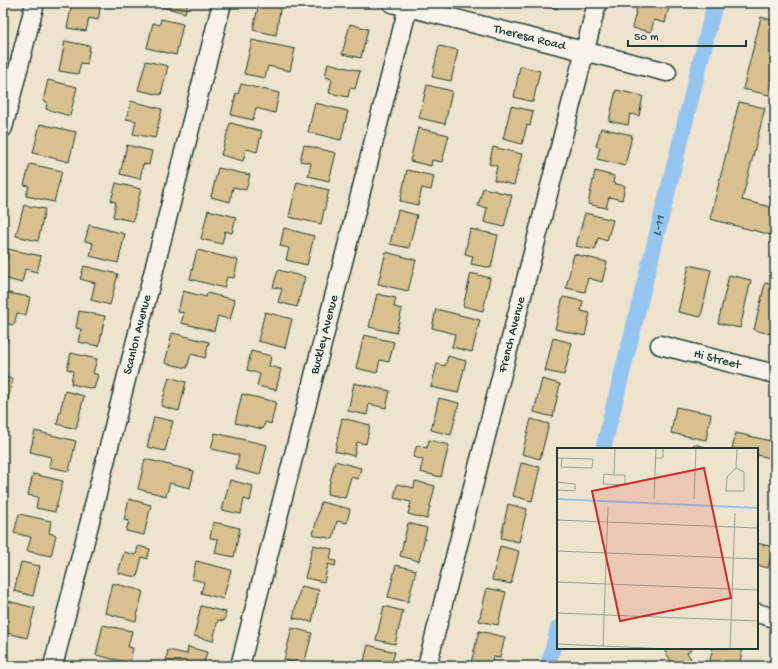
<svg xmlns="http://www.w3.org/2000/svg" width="778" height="669" font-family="'Gochi Hand',sans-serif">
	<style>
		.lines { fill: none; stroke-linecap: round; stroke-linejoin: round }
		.canal { stroke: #94c5f0; stroke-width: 16 }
		.building { fill: #d9c08f; stroke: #1f3d34 }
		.lane-casing { stroke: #1f3d34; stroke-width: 12 }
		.street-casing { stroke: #1f3d34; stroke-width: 21 }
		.lane { stroke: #f7f3e8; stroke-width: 9 }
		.street { stroke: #f7f3e8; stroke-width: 18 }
		.labels { text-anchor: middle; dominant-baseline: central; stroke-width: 3; stroke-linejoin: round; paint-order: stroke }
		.street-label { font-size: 13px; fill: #1f3d34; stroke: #f7f3e8 }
		.water-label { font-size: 14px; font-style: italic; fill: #36585a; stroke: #f7f3e8 }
		.inset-river { fill: none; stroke: #94c5f0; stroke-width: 2 }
		.inset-road { fill: none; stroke: #9ba190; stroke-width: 1 }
		.view { fill: #d62828; fill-opacity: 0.15; stroke: #d62828; stroke-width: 2 }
		.inset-edge { fill: none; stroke: #1f3d34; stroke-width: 2 }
	</style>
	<rect width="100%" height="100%" fill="#eee4cd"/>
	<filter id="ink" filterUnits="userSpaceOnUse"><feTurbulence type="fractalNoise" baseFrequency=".025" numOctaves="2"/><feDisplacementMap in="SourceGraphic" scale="8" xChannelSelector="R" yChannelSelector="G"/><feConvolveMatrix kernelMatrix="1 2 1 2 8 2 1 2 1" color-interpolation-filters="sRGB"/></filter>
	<g filter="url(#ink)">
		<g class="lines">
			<g class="canal">
				<path id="s1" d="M603,449L715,3"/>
				<path d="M548,666L558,628"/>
			</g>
		</g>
		<path class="building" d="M72,3H101L98,20L89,18L86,31L67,28Z
			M164,3H188L185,13L163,7Z
			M259,3L281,4L276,35L253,30Z
			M537,3H558L557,9Z
			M638,3H670L665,23L654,20L651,32L632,28Z
			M761,17L775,21V69L769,95L743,89Z
			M161,19L183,24L176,55L147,48L153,23L160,25Z
			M350,24L368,29L361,58L342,54Z
			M252,40L295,49L290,71L268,66L265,78L244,74Z
			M65,41L90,46L87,64L81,63L78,74L59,71Z
			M439,46L458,50L451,81L432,77Z
			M146,61L168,66L161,95L138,90Z
			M328,63L360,71L355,89L350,88L348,97L329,93L332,79L325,77Z
			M520,66L540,71L533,102L514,97Z
			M48,80L77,87L70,116L46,109L47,102L43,101Z
			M241,84L279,93L275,113L256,108L253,120L231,115L236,93L238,94Z
			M427,85L452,91L445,124L419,118Z
			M616,90L643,96L639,116L630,114L628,125L609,121Z
			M131,101L162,109L155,138L133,134L136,121L126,119Z
			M739,102L765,108L742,200L775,208V236L710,219Z
			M315,103L348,111L341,140L308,132Z
			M511,106L533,111L530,126L527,125L522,144L503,139Z
			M230,123L262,131L257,152L246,149L243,161L221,155Z
			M40,124L76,132L69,162L33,153Z
			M418,128L449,135L442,162L432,160L431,166L410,161Z
			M601,128L632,135L625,166L597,159L600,147L596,146Z
			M127,145L152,151L149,165L143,164L140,179L120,174Z
			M304,145L336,153L329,181L308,176L311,163L300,161Z
			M493,147L522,154L514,185L494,180L497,166L489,164Z
			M30,164L62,171L54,202L26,196L29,186L24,185Z
			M218,168L250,175L246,190L233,187L230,202L211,197Z
			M407,170L434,176L431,190L422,188L418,205L400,201Z
			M595,171L614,176L613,183L625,186L622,200L609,197L606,208L588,204Z
			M297,182L329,190L321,224L289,217Z
			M116,183L141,189L133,221L113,217L116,202L111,201Z
			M483,188L512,195L504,227L484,222L487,208L478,206Z
			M24,205L45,209L38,241L16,236Z
			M208,210L236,217L232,233L225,231L222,244L201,239Z
			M398,210L417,215L409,248L390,244Z
			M585,213L613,220L607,241L598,238L595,250L576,246Z
			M89,225L125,234L118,263L90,256L93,243L85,241Z
			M284,228L314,236L307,265L286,260L289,248L280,246Z
			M470,229L498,235L491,268L471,264L473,256L465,254Z
			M8,249L41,256L37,272L25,269L22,283L3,278Z
			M197,250L238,260L234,278L227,277L224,288L190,279Z
			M386,252L416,260L408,291L378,284Z
			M574,254L607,262L602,282L588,278L585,292L566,288Z
			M689,265L711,270L701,317L678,312Z
			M84,266L118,274L110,305L91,300L95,283L80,279Z
			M278,270L305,277L297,307L278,302L282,289L273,287Z
			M471,273L490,278L483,311L463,306Z
			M729,275L751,280L740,328L718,323Z
			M765,283L775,285V335L754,330Z
			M183,291L206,297L207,293L235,300L230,320L218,316L214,331L181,323L184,313L178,312Z
			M3,292L30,297L26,315L17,313L14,325L3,323Z
			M377,294L396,298L394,307L402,309L396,333L369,327Z
			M563,297L583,301L581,311L590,313L585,336L555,329Z
			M436,309L480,320L472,352L452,347L455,334L432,328Z
			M79,311L105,316L99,346L78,342L81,329L76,328Z
			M265,312L292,319L285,348L258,341Z
			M172,333L209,342L205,358L191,354L187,368L165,363Z
			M3,335L8,336L3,356Z
			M364,335L394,342L389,362L380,360L377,373L356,368Z
			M553,338L572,343L564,375L545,371Z
			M251,351L271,356L269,366L281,369L276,390L257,386L260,374L247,370Z
			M71,353L97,359L93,373L98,375L94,389L71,384L73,371L67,369Z
			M448,356L466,361L458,393L431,387L437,364L445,366Z
			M3,377L13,379L8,400L3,399Z
			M169,377L186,382L179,411L161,406Z
			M542,379L560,384L553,417L534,412Z
			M354,383L390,391L386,408L369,404L367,415L348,411Z
			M65,391L84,396L76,429L57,424Z
			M242,394L276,402L271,424L265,422L263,429L235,423Z
			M439,398L459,403L451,435L431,430Z
			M676,407L711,414L706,440L671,433Z
			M154,417L173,421L165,451L147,447Z
			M342,418L370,425L366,444L357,442L354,456L335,451Z
			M531,419L549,424L540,459L522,454Z
			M35,431L76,441L69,471L49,467L51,457L30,452Z
			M215,433L267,445L260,475L236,469L239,455L211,449Z
			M736,433L775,442V459L757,455V449H732Z
			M429,440L449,445L441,477L420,472L423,460L413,457L417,445L427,448Z
			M694,444L705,447V449H693Z
			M145,459L194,471L190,488L170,483L166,496L138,489Z
			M335,461L361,468L358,479L351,477L345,498L327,494Z
			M521,463L540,467L532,501L513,496Z
			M33,474L63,481L55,512L36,508L38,497L28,495Z
			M230,480L253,486L250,501L244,499L241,514L222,510Z
			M415,481L435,486L427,519L408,514L411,502L394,498L397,484L414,488Z
			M129,499L151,505L144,535L126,531L129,521L124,520Z
			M321,502L350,509L347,523L337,521L333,539L313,535Z
			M508,504L527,509L519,542L501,538Z
			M19,514L51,521L49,533L56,535L51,556L27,551L31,537L14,533Z
			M213,522L240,528L234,557L215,553L218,539L210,538Z
			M408,523L427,528L419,561L400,556Z
			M757,543L773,547L768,568L757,565Z
			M313,545L332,549L330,560L336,561L335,566L328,564L324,582L305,578Z
			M138,546L150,549L147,559L142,557L137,577L118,573L124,552L136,555Z
			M500,546L519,551L511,584L492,580Z
			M196,561L231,570L223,599L201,593L204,582L192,579Z
			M21,562L40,566L33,596L14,591Z
			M396,565L416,570L408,602L388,597Z
			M112,583L143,591L136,621L105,613Z
			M301,586L319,590L312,622L293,618Z
			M487,588L506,592L498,625L479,621Z
			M4,600L35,608L27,638L3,632Z
			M201,606L226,612L224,621L218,620L213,641L194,636Z
			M384,606L403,611L395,644L376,640Z
			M103,625L132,631L128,647L133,648L130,663L96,655Z
			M292,628L312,633L304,665L284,660Z
			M479,631L505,637L500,658L493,657L491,666L471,663Z
			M368,645L395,652L391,666L363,665Z
			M188,647L207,652L203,666H183V664L166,660L168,650L187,654Z
			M663,648H693L687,653L696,666H674Z
			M713,648H743L739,666H719L709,664Z"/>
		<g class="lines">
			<defs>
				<path id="lane" d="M775,190V195"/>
				<g id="street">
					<path id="s2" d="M392,3L667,72"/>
					<path d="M3,128L35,3"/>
					<path id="s3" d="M660,345L775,374"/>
					<path d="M757,613L775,618"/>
					<path id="s4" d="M53,666L222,3"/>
					<path id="s5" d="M240,666L409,3"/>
					<path id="s6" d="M427,666L597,3"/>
				</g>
			</defs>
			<use href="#lane" class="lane-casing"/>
			<use href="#street" class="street-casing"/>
			<use href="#lane" class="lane"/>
			<use href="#street" class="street"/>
		</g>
	</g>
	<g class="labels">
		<g class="street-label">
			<text stroke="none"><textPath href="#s2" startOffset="142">Theresa Road</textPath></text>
			<text stroke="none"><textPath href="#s4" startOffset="342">Scanlon Avenue</textPath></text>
			<text stroke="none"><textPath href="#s6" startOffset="342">French Avenue</textPath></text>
			<text stroke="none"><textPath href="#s5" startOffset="342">Buckley Avenue</textPath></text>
			<text stroke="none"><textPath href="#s3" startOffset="59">Hi Street</textPath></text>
		</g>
		<g class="water-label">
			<text stroke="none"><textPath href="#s1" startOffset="230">L-11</textPath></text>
		</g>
	</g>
	<g transform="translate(557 448)">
		<rect width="201" height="201" fill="#eee4cd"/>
		<path class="inset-river" d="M0,51L201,60"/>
		<path class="inset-road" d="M0,10L36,11L35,20L4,19L5,10M98,10H106V0M179,20L187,24V43H169L170,29L179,20L180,0M57,27H68V37L46,36L47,26L57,27L58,0M0,34L18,36V43L0,42M97,51L99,0M137,51L139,0M0,72L201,80M0,103L201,111M0,134L201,142M0,165L201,173M0,196L114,201M46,198L51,59M173,201L178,65"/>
		<path class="view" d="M147,20L174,150L63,173L35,43Z"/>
		<rect width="201" height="201" class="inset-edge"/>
	</g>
	<rect width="778" height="669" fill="none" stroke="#f7f3e8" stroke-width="16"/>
	<rect x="8" y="8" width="762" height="653" fill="none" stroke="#1f3d34" stroke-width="1.5" filter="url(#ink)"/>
	<path d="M628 40v6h118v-6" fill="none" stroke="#1f3d34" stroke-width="2"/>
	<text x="634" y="40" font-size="12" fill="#1f3d34" stroke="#f7f3e8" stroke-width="3" paint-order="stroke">50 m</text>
</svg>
